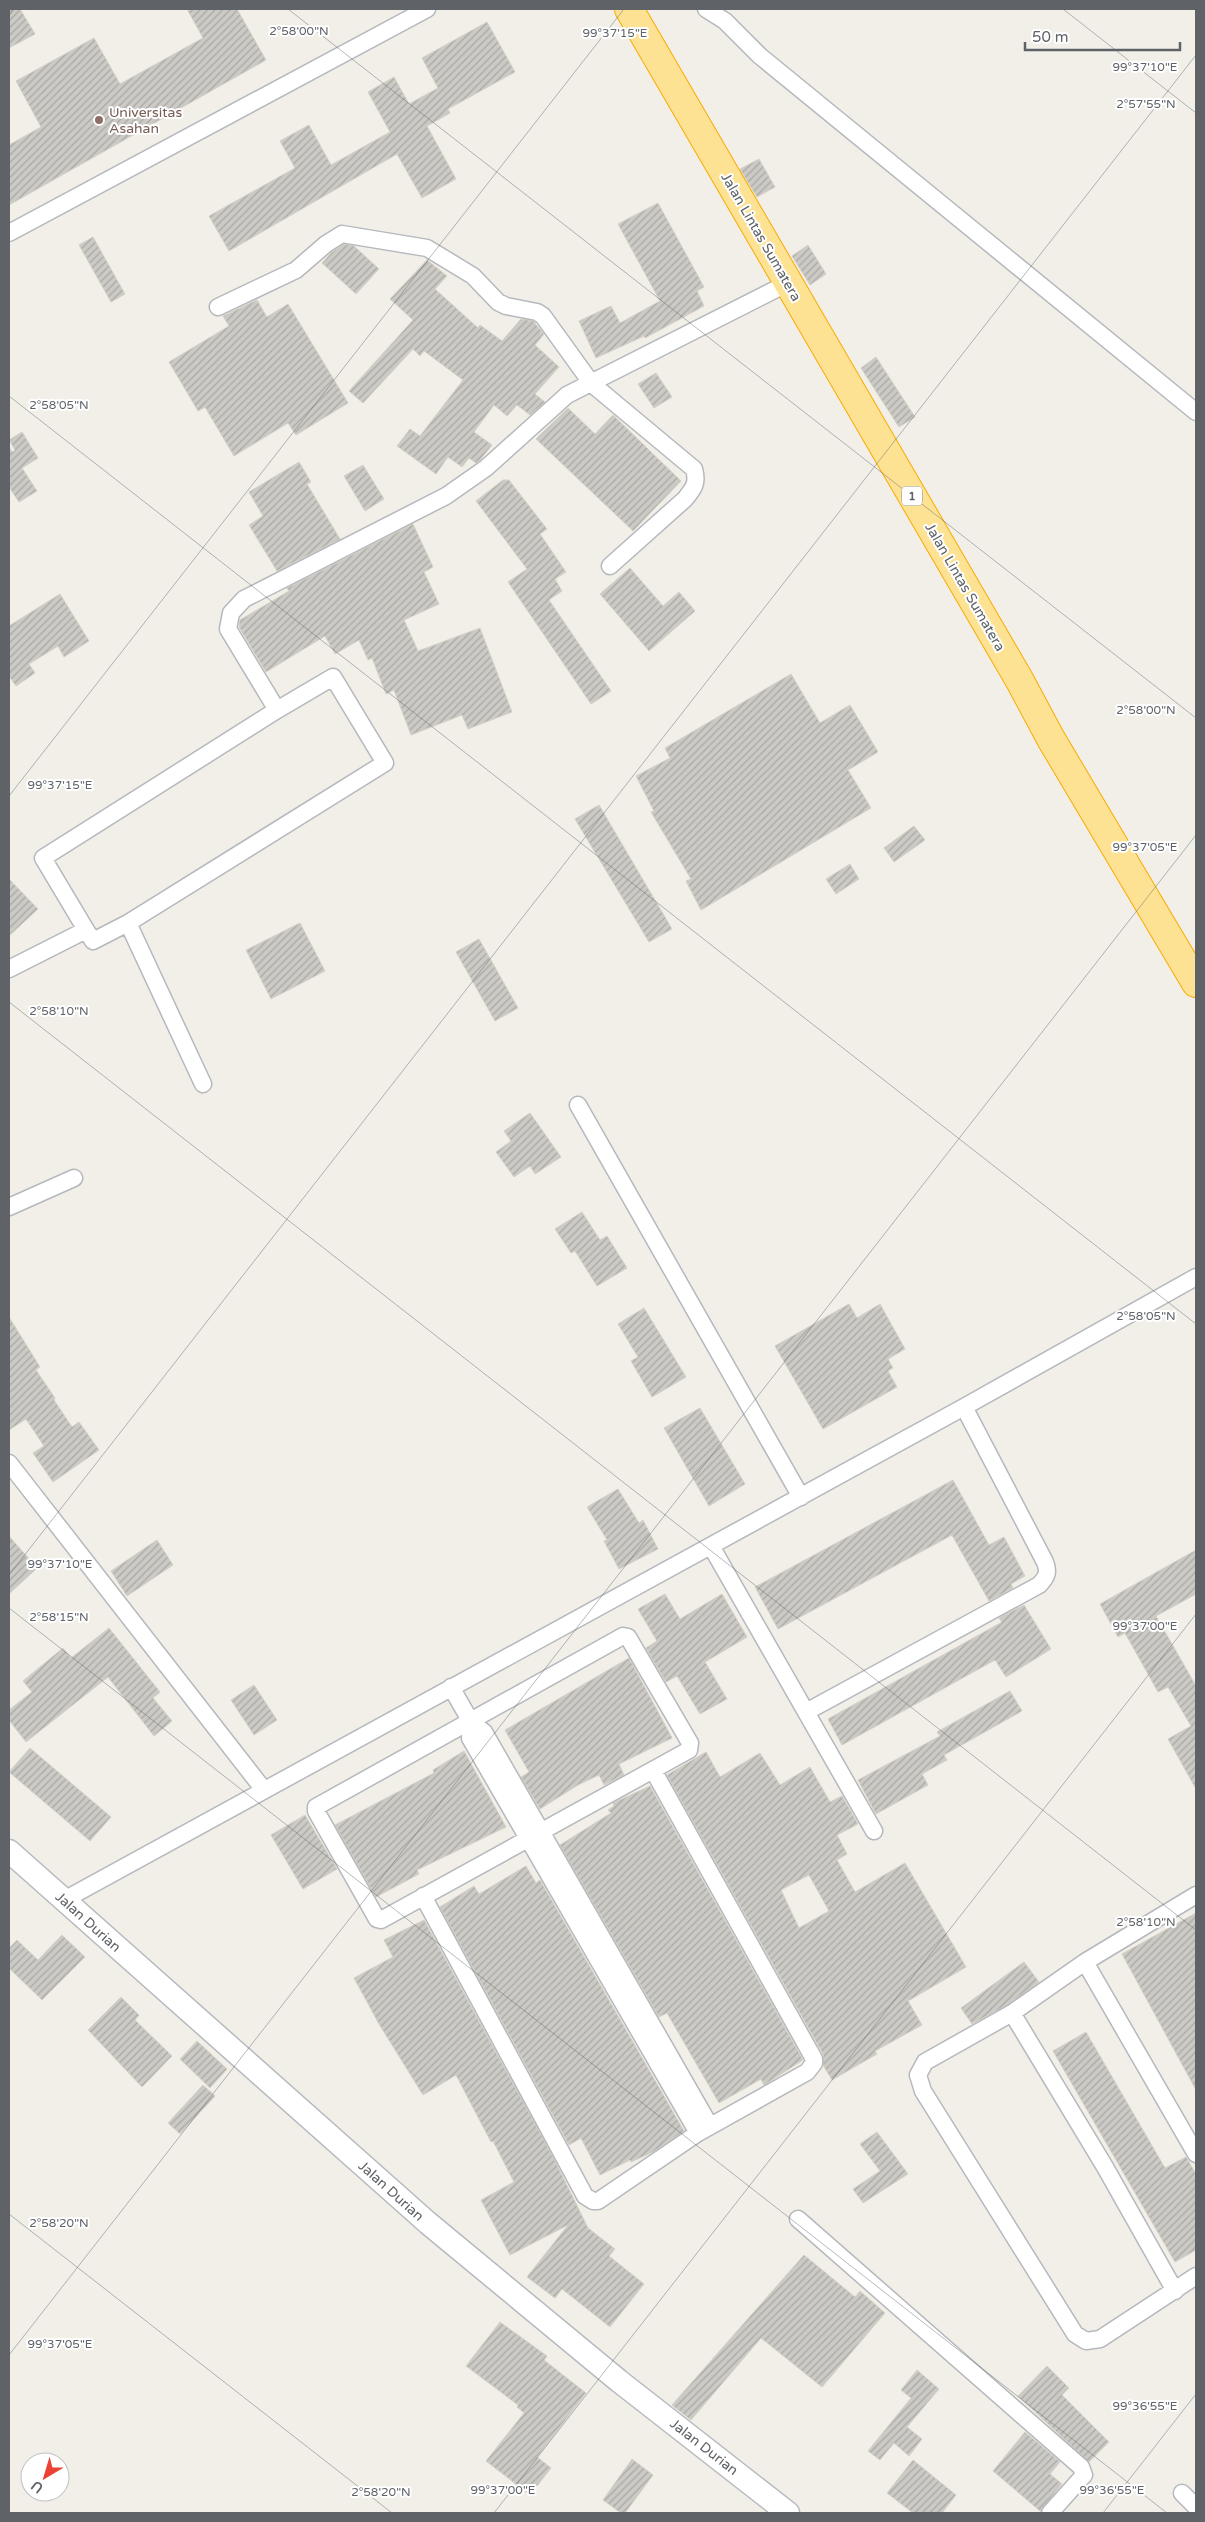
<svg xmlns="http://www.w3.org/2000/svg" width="1205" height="2522" font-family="'Varela Round',sans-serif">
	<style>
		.building { fill: url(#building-hatch); stroke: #d6d1c6; fill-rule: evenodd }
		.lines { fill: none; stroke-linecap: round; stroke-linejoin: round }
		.street-casing { stroke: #b5b8bc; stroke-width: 19 }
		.secondary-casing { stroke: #b6babf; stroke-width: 25 }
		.highway-casing { stroke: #f9ab00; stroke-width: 30 }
		.street { stroke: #fff; stroke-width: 16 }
		.secondary { stroke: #fff; stroke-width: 22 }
		.highway { stroke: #fde293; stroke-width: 28 }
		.ticks { fill: none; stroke: #5f6368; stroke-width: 1; stroke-opacity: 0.45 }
		.education-dot { fill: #8d6e63; stroke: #fff; stroke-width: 2 }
		.labels { text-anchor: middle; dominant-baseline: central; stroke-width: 4; stroke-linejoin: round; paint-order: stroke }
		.shield { fill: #fff; stroke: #8f9295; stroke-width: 1 }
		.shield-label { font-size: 12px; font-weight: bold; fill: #5f6368 }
		.education-label { font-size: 14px; fill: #785e54; stroke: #fff; text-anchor: start }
		.street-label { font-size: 14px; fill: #5f6368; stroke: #fff }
		.ticks-label { font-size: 12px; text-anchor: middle; fill: #5f6368; stroke: #fff; stroke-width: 4; stroke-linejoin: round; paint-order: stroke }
	</style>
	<defs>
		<pattern id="building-hatch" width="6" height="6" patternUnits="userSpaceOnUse" patternTransform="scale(1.25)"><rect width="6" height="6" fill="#cccac5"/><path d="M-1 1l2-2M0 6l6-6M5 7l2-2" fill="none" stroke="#a9a8a4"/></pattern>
	</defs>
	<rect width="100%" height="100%" fill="#f1efe8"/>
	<path class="building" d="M9,9H20L35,34L9,48Z
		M187,9H237L266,60L9,205V145L41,127L16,81L94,38L120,84L203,38Z
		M487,22L515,72L448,109L450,113L427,126L456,179L422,198L397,154L229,251L209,216L295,168L280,141L309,125L331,165L390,132L368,92L394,77L409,104L438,88L422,58Z
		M759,159L775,187L757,197L740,169Z
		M658,203L704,287L697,291L704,306L645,338L644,336L596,358L579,321L611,306L620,323L660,301L618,224Z
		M93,237L125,294L111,302L79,245Z
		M344,244L354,246L379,269L356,294L322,263L332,252Z
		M808,245L826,274L810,285L792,256Z
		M427,260L447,276L435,289L478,328L480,325L502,341L521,319L533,321L544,334L535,345L559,367L535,394L545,402L530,415L517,405L507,416L494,405L474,432L492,445L480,460L476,463L469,458L462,467L448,457L436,474L397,446L410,429L420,436L463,380L424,351L420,356L413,349L363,403L349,391L413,320L390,299Z
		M257,300L267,317L288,304L348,403L296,435L288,423L234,456L205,407L198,411L169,362L229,326L223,316Z
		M876,357L915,417L899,427L861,368Z
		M656,373L672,397L654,408L638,384Z
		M568,408L595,434L613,415L681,481L633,531L536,439Z
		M22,432L38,458L22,468L37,491L19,502L9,487V447L12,452L15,450L9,440Z
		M299,462L311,482L307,484L340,539L277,571L249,525L263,516L249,492Z
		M363,465L384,499L365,511L344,476Z
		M503,480H509L547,529L540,534L566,572L555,579L562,591L549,600L611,691L591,704L508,582L527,569L476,501Z
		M413,524L433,567L424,572L439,604L404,620L418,651L480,628L512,712L468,729L462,715L411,735L394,690L386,694L372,658L368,660L359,640L335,654L325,636L266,672L239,627L240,620L289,591L287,588Z
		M630,568L663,606L679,592L695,611L649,651L600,594Z
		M60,594L89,641L64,657L58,646L29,664L35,673L16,686L9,676V626Z
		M791,674L820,723L850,705L878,752L848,770L871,808L701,910L686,881L691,879L651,812L654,811L636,776L670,758L665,748Z
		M599,805L672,929L649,942L575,819Z
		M914,826L925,840L894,862L884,848Z
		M850,864L859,879L836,894L826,879Z
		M9,879L38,909L9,936Z
		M300,923L325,971L271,999L246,950Z
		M479,939L518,1008L495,1021L456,952Z
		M530,1113L561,1157L535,1174L530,1166L514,1177L496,1152L511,1141L504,1131Z
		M582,1212L600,1240L607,1236L627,1268L597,1286L575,1251L571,1253L555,1229Z
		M849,1304L857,1318L880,1304L905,1349L888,1359L893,1368L888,1371L897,1387L823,1429L775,1346Z
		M644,1308L686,1377L652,1397L631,1361L638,1357L618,1324Z
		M9,1317L40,1367L36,1370L55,1398L54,1400L72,1427L79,1422L99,1450L53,1482L33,1453L44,1446L26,1419L9,1430Z
		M700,1408L745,1484L709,1506L664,1428Z
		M953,1480L989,1545L1004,1537L1025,1576L1011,1584L1013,1588L989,1601L952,1535L778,1629L755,1587Z
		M618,1489L639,1523L643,1520L658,1549L619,1569L604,1541L607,1540L587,1507Z
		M9,1536L37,1568L9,1594Z
		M157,1540L173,1565L127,1596L111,1571Z
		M1196,1550V1594L1156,1616L1196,1686V1789L1168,1739L1191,1726L1168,1687L1158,1692L1125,1633L1118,1637L1100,1604Z
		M665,1594L680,1619L722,1594L747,1637L705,1662L727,1699L700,1714L677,1676L666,1682L646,1648L657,1641L638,1609Z
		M1024,1605L1051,1649L1006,1677L995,1660L842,1745L828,1719L1002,1622L999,1618Z
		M109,1628L160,1692L153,1698L172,1721L154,1736L108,1677L26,1742L9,1720V1710L32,1692L23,1681L63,1648L71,1658Z
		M629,1658L672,1738L619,1764L624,1775L604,1785L599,1775L578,1785L540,1809L521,1777L529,1772L505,1730Z
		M254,1685L277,1720L254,1735L231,1700Z
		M1010,1691L1022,1711L944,1755L947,1760L922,1774L928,1785L876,1814L858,1780L940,1736L937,1732Z
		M30,1748L111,1817L90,1841L9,1772Z
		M464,1751L506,1827L417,1870L419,1874L376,1897L335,1825L434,1773L433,1770Z
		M706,1752L720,1777L760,1753L780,1785L810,1767L830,1802L842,1796L858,1824L837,1835L847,1854L837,1860L855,1892L905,1863L966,1967L908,2001L922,2025L875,2051L877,2054L832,2080L823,2065V2054L667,1775ZM809,1875L829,1911L799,1928L781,1890Z
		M650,1786L803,2060L764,2085L761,2079L719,2103L667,2013L659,2017L560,1845L611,1813L608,1810L614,1806L613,1803Z
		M305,1815L337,1869L303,1889L271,1835Z
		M526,1866L536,1883L540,1880L684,2131L653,2152L631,2162L630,2160L600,2175L581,2138L569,2145L440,1907L474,1886L479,1894Z
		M1196,1913V2090L1122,1954Z
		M424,1920L553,2157L588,2228L615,2249L609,2256L644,2284L610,2327L562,2289L555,2298L527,2277L568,2225L510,2255L481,2200L514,2182L493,2141L491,2142L456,2075L423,2095L379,2024L354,1978L393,1957L384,1940Z
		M62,1935L85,1957L42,2000L9,1968V1948L17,1940L38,1960Z
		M1024,1962L1039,1982L1007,2005L972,2024L961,2008Z
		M121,1997L139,2015L135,2020L172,2056L142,2087L88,2030Z
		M1086,2032L1165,2168L1186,2157L1196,2174V2250L1175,2262L1053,2051Z
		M197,2041L227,2069L210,2088L180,2059Z
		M203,2085L215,2096L180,2134L168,2123Z
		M877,2132L908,2174L863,2203L853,2189L880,2171L860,2144Z
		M804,2255L855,2297L860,2291L885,2313L822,2387L761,2338L691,2420L672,2405Z
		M500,2322L547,2356L544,2360L586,2393L537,2457L551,2468L530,2495L486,2461L524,2413L517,2407L518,2405L466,2366Z
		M1047,2366L1069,2388L1062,2395L1109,2442L1089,2462L1018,2396Z
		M917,2370L939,2389L907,2427L922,2439L909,2456L894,2443L880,2460L868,2451L911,2398L901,2390Z
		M1025,2432L1060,2462L1050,2474L1062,2484L1040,2511L993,2471Z
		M632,2459L653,2475L625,2513H621L603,2500Z
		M913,2460L956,2495L942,2513H913L887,2493Z"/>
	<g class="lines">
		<defs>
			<path id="street" d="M706,9L725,21L760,56L1196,412
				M9,233L427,9
				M218,307L296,270L326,244L342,234L427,248L473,276L498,302L506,306L537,312L543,316L592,384L694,469C698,483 694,488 685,499L610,566
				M86,930L93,941L128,923
				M9,969L86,930L43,858L277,710L228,629L231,613L244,599L446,496L486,468L567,395L788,283
				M203,1084L128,923L385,763L333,677L277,710
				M578,1105L801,1497
				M9,1207L74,1178
				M9,1463L264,1790
				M711,1546L874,1831
				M623,1636L628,1637L690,1743L689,1750L381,1920L377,1919L316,1811V1807Z
				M451,1687L471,1722L484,1732L710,2126
				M806,1712L1039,1585C1047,1577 1049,1572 1045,1562L964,1407
				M471,1722L470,1738L698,2133
				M1196,1895L1085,1962L1196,2154
				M423,1896L585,2196L593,2201H598L698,2133L807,2072L814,2063V2059L653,1770
				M64,1900L964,1407L1196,1277
				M1085,1962L1012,2013L925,2062L918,2075L923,2091L1075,2334L1086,2341L1100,2339L1196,2276
				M1012,2013L1105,2167L1175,2291
				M798,2219L1081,2467L1084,2475L1050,2513
				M1182,2493L1196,2507"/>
			<path id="secondary" d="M9,1851L428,2223L619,2381L788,2513"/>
			<path id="highway" d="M629,9L1020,681L1051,739L1196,983"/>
		</defs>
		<use href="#street" class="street-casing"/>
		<use href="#secondary" class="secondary-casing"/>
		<use href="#highway" class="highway-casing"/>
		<use href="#street" class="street"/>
		<use href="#secondary" class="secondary"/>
		<use href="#highway" class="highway"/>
	</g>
	<path class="ticks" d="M288,9L1196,718M1063,9L1196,113M9,16L14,9M9,396L1196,1324M9,796L624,9M9,1002L1196,1930M9,1575L1196,55M9,1608L1167,2513M9,2214L392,2513M9,2355L1196,835M494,2513L1196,1614M1103,2513L1196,2394"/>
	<circle class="education-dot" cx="99" cy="120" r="5"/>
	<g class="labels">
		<rect class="shield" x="902" y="486.5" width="20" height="19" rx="4"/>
		<g class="shield-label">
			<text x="912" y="496">1</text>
		</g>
		<g class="education-label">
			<text x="109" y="112">Universitas<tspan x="109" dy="16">Asahan</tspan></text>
		</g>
		<g class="street-label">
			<text transform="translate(761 237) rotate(60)">Jalan Lintas Sumatera</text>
			<text transform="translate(965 587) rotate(60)">Jalan Lintas Sumatera</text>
			<text transform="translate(88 1922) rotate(42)">Jalan Durian</text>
			<text transform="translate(391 2191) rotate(42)">Jalan Durian</text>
			<text transform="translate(704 2447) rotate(38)">Jalan Durian</text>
		</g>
	</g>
	<g class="ticks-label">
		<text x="299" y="35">2°58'00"N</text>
		<text x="615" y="37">99°37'15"E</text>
		<text x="1145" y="71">99°37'10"E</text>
		<text x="1146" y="108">2°57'55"N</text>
		<text x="59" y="409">2°58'05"N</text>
		<text x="1146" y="714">2°58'00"N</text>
		<text x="60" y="789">99°37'15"E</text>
		<text x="1145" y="851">99°37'05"E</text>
		<text x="59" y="1015">2°58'10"N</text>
		<text x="1146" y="1320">2°58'05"N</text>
		<text x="60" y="1568">99°37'10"E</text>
		<text x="59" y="1621">2°58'15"N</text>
		<text x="1145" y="1630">99°37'00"E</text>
		<text x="1146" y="1926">2°58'10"N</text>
		<text x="59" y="2227">2°58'20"N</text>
		<text x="60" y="2348">99°37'05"E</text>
		<text x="1145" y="2410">99°36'55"E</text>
		<text x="503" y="2494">99°37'00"E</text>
		<text x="1112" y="2494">99°36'55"E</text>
		<text x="381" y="2496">2°58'20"N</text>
	</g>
	<rect width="1205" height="2522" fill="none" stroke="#5f6368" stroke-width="20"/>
	<g transform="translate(45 2477) rotate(218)"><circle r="24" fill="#ffffff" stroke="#bfc1c3"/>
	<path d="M0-4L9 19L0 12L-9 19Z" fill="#ea4335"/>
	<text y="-8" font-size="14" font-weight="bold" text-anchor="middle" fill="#5f6368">U</text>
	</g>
	<path d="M1025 42v8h155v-8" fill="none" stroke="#5f6368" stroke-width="2.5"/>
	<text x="1032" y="42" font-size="15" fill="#5f6368" stroke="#ffffff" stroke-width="4" paint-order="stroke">50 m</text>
</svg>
